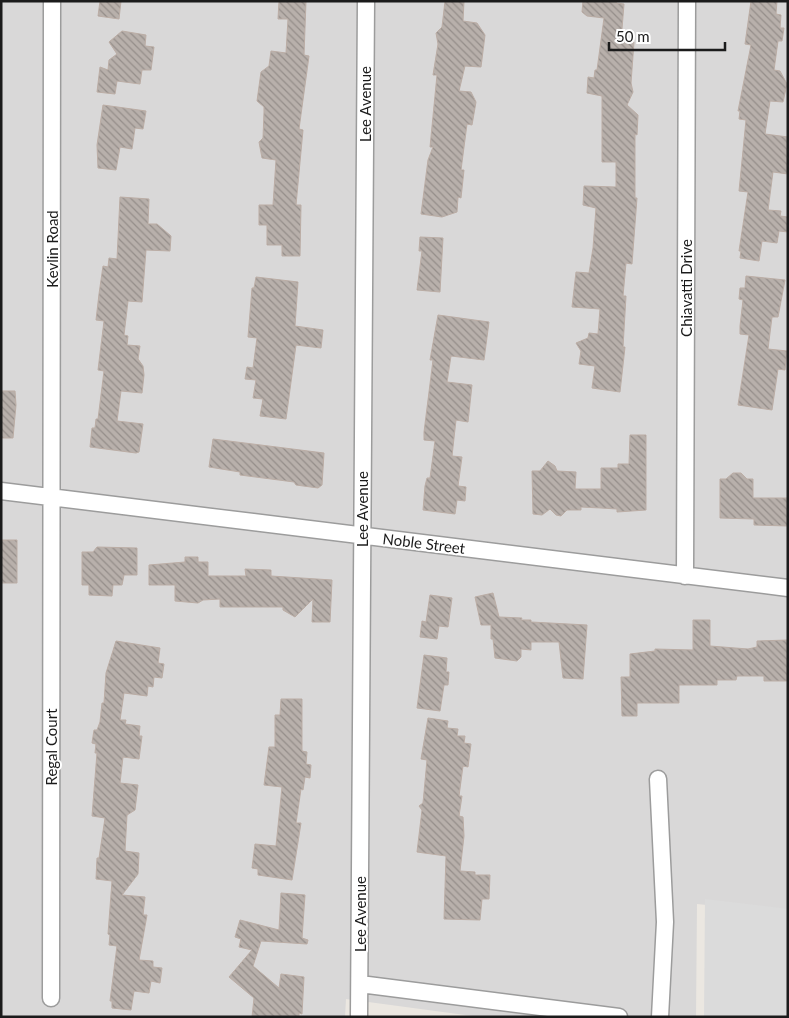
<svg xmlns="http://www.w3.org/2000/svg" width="789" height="1018" font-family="Lato,sans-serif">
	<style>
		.residential { fill: #d9d8d8 }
		.parking { fill: #dbdbdb }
		.building { fill: url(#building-back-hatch); stroke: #bbada5 }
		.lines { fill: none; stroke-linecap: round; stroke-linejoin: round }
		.minor-casing { stroke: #9c9c9c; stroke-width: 19 }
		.minor { stroke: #fff; stroke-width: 16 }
		.labels { text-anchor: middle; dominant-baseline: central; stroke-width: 4; stroke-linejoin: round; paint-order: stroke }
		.street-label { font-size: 15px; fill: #1b1b1b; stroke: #fff }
	</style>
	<defs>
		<pattern id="building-back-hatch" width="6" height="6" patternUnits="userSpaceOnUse" patternTransform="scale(1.25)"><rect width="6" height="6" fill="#b8b0ab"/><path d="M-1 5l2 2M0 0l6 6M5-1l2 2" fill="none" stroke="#958e8a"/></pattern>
	</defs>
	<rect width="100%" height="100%" fill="#ebe7e1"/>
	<path class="residential" d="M1,1H788V913L697,904L696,1017H480L346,999L345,1017H1Z"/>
	<path class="parking" d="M705,899L788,909V1017L704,1016Z"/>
	<path class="building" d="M100,1H121L119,19L98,16Z
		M279,1H306L304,55L309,56L299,129L303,130L296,205H301L300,256H282V245H267V225H259V205H273L276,160L262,158L259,142L263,138L264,112V107L257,101L261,72L269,66L271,51L286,53L288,19H278Z
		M445,1H464L463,21L477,23L485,35L481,67L465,66L459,91L471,92L476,102L472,125L467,124L461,170H464L461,198L458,197L457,212L442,217L421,214L428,160L433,147H430L437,75H433L438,44L436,33L442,27Z
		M583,1H617L616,3L624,4L621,41L634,42L631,83L633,92L627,105L638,115L637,135L635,134V198H637L632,264L626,263L623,296H626L623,347H625L620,392L592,388L595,366L579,364L581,351L576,343L588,338L589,333L598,334L600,309L572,307L576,272L589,273L593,248L596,208L583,205L584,186L616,187V162H602V96L587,93L588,77L594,78L595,70H597L604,18L587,16L582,12Z
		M751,1H777L776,14L781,15L780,28H784L782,41H778L774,70L780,71L787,84L783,102L770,101L765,134L788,137V174L773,172L768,210L781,211L780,216L788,217V232L779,231L777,243L762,241L759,261L740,258L741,251H739L748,192L739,191L746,120L739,119L740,111H738L751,45L745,44Z
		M122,31L146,35L145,46L154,47L151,70H142L140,84L117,81L115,94L97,92L100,67L108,70L109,60L117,54L109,42Z
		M103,105L146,111L143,129L135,128L132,149L120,147L116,170L98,168L97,145Z
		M120,197L149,199L148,224H157L171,236L170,251L146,250L142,302L128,301L124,335L128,336L127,345L140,346L138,359L143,366L144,375L142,393L121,391L117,421L143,424L139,452L136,453L90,447L92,428H95L96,419H98L104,371L98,370L104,321L96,320L99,294L103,266L108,267L109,258L117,259Z
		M420,237L443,238L440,292L417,290L422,251H419Z
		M746,276L785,280L778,317H772L768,349L787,351L785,370L778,369L772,410L738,405L749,335L740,334V326L743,300L739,299L740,288H745Z
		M256,277L298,282L295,326L323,330L321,348L296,345L286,419L260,416L263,399L253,398L256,380L245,379L247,367L253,368L257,338L248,337L252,288H254Z
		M438,315L489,322L484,360L451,356L447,382L472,385L468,422L456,420L452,456L462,457L458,486L466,487L465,501L457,500L455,514L423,510L425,486L427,478H430L435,441L424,440V432L433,360H430Z
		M1,391H15L16,405L13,438H1Z
		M630,435H646V510L617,512V509L601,508L581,507V510H567L561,516L556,515L550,509L542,515L533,514L532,471H540L548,461L555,466L557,471L576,472L575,489H601V468H618V464H629Z
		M213,439L324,453L322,485L318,488L296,485L294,482L240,475V472L209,467Z
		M733,473H741L747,479H753V498H788V526L754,525V519L720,518V479H726Z
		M1,540H17V583H1Z
		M97,547L137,548V575H124L122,585H113L112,596L89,595V585H82V552H93Z
		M185,557H198V562H208V576H246L245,569L271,570V576L332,580L330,622H312L313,599L295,617L283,610V607H220V599L203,600L198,603L175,601V585H149V565L185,562Z
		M493,593L499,617L522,618L521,620H531V622L587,625L583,679L563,678L559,642H531V650L521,649V657L517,661L495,658L493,639H491V625H481L475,597Z
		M430,595L452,598L448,627L439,626L437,639L420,637L422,621L426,622Z
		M693,620H710V646L748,649L757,647V641L788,640V681H764V676H737L736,680H717V685H679V703H637V716H622L621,677H630V654L655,651V649L693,650Z
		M116,641L160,648L158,663L164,664L162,678L154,677L153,687L148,686L147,696L124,693L120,720H126L125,724L140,726L139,736H142L139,759L123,757L120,783L138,785L135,810L127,815L125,851L139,853L138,874L122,895L145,897L143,915H147L139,960L153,961V967L162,968L160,983L151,981L149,993L134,991L131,1010L112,1008V1001H110L117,946L109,945L110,935L108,934L112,881L96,879L97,858H99L105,818L92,816L97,753H95L96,744L92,743L94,730H97L100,722L102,703H104L106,673Z
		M424,655L447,658L446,672H449L448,685H444L440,711L417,708Z
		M281,699H302V751L307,752L306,764L311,765L310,778L305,777L303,790L301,789L296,823H301L292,880L258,875V869L252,868L255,844L276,846L282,787L264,785L269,747H275V715H280Z
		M428,718L448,721L447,728L458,729L457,736H465L464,743L471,744L468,767L463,766L459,796H462L459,816L463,817L464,836L460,871L475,872V875H490L489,899H482L480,920L444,919L446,856L417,852L422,810L419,806L423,803L427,760L421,759Z
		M281,893L305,895L302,938L308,940L307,944L261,941L253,966L279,988L281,974L304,977L302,1014L299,1013V1017H252L254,998L229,977L252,950L239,947L241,939L235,937L240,920L279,930Z"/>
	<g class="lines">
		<defs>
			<path id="minor" d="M1,491L788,588
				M685,576L687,1
				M658,779L665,922L660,1017
				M360,984L619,1017
				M51,998L52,1
				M359,1017L366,1"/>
		</defs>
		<use href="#minor" class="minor-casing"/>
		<use href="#minor" class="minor"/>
	</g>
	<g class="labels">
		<g class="street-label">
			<text transform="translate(365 104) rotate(-90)">Lee Avenue</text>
			<text transform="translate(52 249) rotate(-90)">Kevlin Road</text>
			<text transform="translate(686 288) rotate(-90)">Chiavatti Drive</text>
			<text transform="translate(362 509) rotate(-90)">Lee Avenue</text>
			<text transform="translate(424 543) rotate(7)">Noble Street</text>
			<text transform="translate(51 747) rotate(-90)">Regal Court</text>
			<text transform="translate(360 914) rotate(-90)">Lee Avenue</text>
		</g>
	</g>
	<rect width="789" height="1018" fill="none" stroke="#1b1b1b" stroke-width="5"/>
	<path d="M609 42v8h116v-8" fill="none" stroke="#1b1b1b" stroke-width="2.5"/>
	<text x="616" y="42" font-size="15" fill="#1b1b1b" stroke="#ffffff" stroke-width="4" paint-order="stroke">50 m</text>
</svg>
